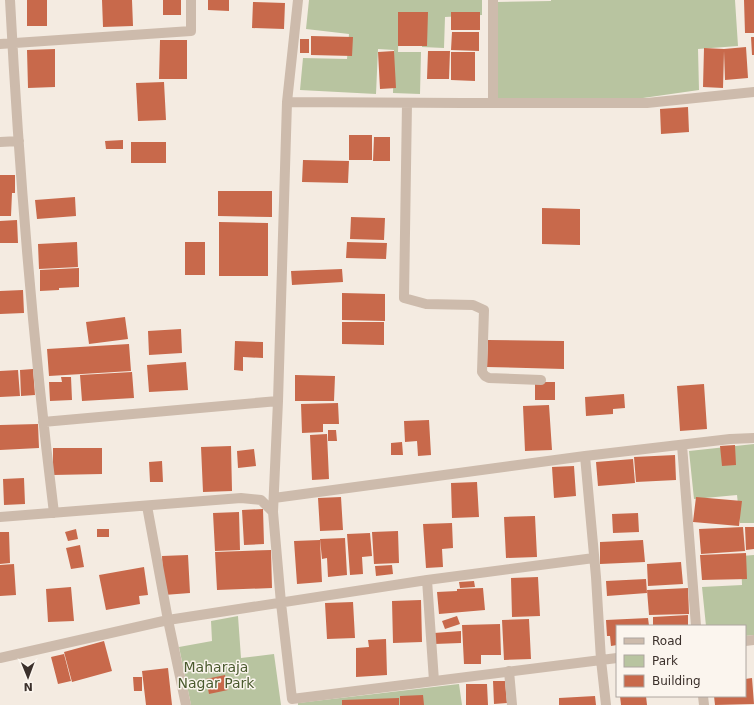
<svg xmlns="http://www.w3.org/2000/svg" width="754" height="705" font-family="'DejaVu Sans',sans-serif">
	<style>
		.green { fill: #b8c4a0 }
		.building { fill: #c8694b }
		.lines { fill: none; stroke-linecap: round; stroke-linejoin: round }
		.minor { stroke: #cdbbac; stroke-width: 10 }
		.labels { text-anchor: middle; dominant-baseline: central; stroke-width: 3; stroke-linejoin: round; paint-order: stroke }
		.park-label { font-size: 14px; fill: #4a5a2e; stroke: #fbf5ee }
	</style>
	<rect width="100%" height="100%" fill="#f4ebe1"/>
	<path class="green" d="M309,0H482V15L445,17L444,48L422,47V12H399L398,52H421L420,94L393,93L394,50L378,49L376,94L300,90L303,58L347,59L349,34L306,29Z
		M551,0H735L738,46L698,49L699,90L643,98L497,100V2L551,1Z
		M754,444V523H740L737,495L694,499L689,451Z
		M754,555V635L745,636V626H706L702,587L742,585L741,556Z
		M238,616L241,658L274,654L281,705H191L179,647L212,641L211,621Z
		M459,684L462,705H298V703Z"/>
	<path class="building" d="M27,0H47V26H27Z
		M102,0H132L133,26L103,27Z
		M163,0H181V15H163Z
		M208,0H229V11L208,10Z
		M744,0H754V33H745Z
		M253,2L285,3L284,29L252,28Z
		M398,12H428L427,46H398Z
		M451,12H480V30H451Z
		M452,32H479V51L451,50Z
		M311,36L353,37L352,56L311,55Z
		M751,37H754V55H752Z
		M300,39H309V53H300Z
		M160,40H187V79H159Z
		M746,47L748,78L725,80L724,51L723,88L703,87L704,48L724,49Z
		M55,49V87L28,88L27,50Z
		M394,51L396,88L380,89L378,52Z
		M428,51H450L449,79H427Z
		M451,52H475V81L451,80Z
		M164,82L166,120L138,121L136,83Z
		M688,107L689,132L661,134L660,109Z
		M349,135H372V160H349Z
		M374,137H390V161H373Z
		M123,140V149H106L105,141Z
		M131,142H166V163H131Z
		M303,160L349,161L348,183L302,182Z
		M0,175H15V193H12L11,216H0Z
		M218,191H272V217L218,216Z
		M75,197L76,216L37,219L35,200Z
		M542,208L580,209V245L542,244Z
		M351,217L385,218L384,240L350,239Z
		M17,220L18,243H0V221Z
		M219,222L268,223V276H219Z
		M77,242L78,267L39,269L38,244Z
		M185,242H205V275H185Z
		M347,242L387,243L386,259L346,258Z
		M79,268V287L59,288V290L40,291V270Z
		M342,269L343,282L292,285L291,271Z
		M23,290L24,313L0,314V291Z
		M342,293L385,294V321L342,320Z
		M125,317L128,339L89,344L86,322Z
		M342,322H384V345L342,344Z
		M181,329L182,353L149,355L148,331Z
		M488,340L564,341V369L487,367Z
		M235,341L263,342V358L243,357V371L234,370Z
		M129,344L131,371L49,376L47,349Z
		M186,362L188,390L149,392L147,365Z
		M33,369L35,395L21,396L20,370Z
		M18,370L20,396L0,397V371Z
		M132,372L134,398L82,401L80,375Z
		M295,375L335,376L334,401H295Z
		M61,377H71L72,400L50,401L49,382H62Z
		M535,382H555V400H535Z
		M704,384L707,429L680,431L677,386Z
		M624,394L625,408L613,409V414L586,416L585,397Z
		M338,403L339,424H323V432L302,433L301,404Z
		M549,405L552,450L525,451L523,406Z
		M429,420L431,455L418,456L417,441L405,442L404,421Z
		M38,424L39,448L0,450V425Z
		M328,430H336L337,441H328Z
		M327,434L329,479L312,480L310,435Z
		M402,442L403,455H391V443Z
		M735,445L736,465L722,466L720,446Z
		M231,446L232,491L203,492L201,447Z
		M53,448H102V474L53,475Z
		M254,449L256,466L238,468L237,451Z
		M675,455L676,480L636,482L634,457Z
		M633,459L635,483L598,486L596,462Z
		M162,461L163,482H150L149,462Z
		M574,466L576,496L554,498L552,467Z
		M24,478L25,504L4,505L3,479Z
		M477,482L479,517L452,518L451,483Z
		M341,497L343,530L320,531L318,498Z
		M696,497L742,501L739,526L693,522Z
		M263,509L264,544L244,545L242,510Z
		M239,512L240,550L215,551L213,513Z
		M638,513L639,532L613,533L612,514Z
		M535,516L537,557L506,558L504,517Z
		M452,523L453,548L442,549L443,567L426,568L423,524Z
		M743,527L745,551L701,554L699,529Z
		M745,527H754V549L746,550Z
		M76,529L78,539L68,541L65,532Z
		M97,529H109V537H97Z
		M398,531L399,563L374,564L372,532Z
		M0,532H9L10,563L0,564Z
		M370,533L372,556L362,557L363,574L350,575L347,534Z
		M345,538L347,575L328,577L327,558L322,559L320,539Z
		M320,540L322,582L297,584L294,541Z
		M643,540L645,562L600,564V542Z
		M80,545L84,567L71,569L66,548Z
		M271,550L272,588L217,590L215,552Z
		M746,553L747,579L702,580L700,555Z
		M188,555L190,593L164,595L162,556Z
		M681,562L683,584L648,586L647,564Z
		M14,564L16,595L0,596V565Z
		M392,565L393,574L376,576L375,566Z
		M144,567L148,595L139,596L140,604L106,610L99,575Z
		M538,577L540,616L512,617L511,578Z
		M646,579L647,593L607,596L606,581Z
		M474,581L475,587L460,588L459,582Z
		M71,587L74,621L48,622L46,589Z
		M483,588L485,610L439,614L437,592L457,591V589Z
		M688,588L689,614L649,615L647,590Z
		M421,600L422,642L393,643L392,601Z
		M353,602L355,638L327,639L325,603Z
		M688,615V626H653V617Z
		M457,616L460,624L445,629L442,621Z
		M648,618L649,626H617V645L611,646L610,636H607L606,620Z
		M529,619L531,659L504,660L502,620Z
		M500,624L501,655H481V664H464L462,625Z
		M461,631V643L434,644V633Z
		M386,639L387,675L356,677V648L369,647L368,640Z
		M104,641L112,671L72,682L64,652Z
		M64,654L71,681L58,684L51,657Z
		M168,668L172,705H146L142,671Z
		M225,675L228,690L209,694L206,679Z
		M133,677H142V691H134Z
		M752,678L754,704L715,705L714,696H745V679Z
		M493,681H505L507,703L494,704Z
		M466,684H487L488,705H466Z
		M423,695L424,705H400V696Z
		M595,696L596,705H559V698Z
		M620,696H646L647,705H621Z
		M399,698V705H342V700Z"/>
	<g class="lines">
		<path class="minor" d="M10,0C19,171 33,343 54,513
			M0,44L191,31V0
			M287,102L463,103H647L754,92
			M407,103L404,298L426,304L473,305L484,310L482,372L485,376L489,378L541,380
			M492,103H493V0
			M0,142L19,141
			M43,422L278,401
			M682,445L696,626
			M585,456L596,577L601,660L606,705
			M274,498L585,456L730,439L754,438
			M273,512L278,401L287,102L298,0
			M0,517L241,498L261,500L273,512L281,603L292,699L617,658
			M427,580L594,558
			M745,641L754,640
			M0,658L168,620L147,506
			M509,671L512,705
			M703,696L704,705
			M186,705L168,620L427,580L434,681"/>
	</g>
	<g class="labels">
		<g class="park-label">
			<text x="216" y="667">Maharaja<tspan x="216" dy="16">Nagar Park</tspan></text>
		</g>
	</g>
	<rect x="616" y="625" width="130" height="72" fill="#fbf5ee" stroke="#aea6a0"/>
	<rect x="624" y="638" width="20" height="6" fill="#cdbbac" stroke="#aea6a0"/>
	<text x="652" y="645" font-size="12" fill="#3b302b">Road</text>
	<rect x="624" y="655" width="20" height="12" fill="#b8c4a0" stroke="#aea6a0"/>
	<text x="652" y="665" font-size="12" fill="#3b302b">Park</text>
	<rect x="624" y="675" width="20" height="12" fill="#c8694b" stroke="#aea6a0"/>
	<text x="652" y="685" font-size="12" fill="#3b302b">Building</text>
	<g transform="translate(28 677) rotate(179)" stroke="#fbf5ee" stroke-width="3" paint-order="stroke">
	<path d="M0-3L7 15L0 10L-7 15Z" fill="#3b302b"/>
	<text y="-6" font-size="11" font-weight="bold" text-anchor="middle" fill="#3b302b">N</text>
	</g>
</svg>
